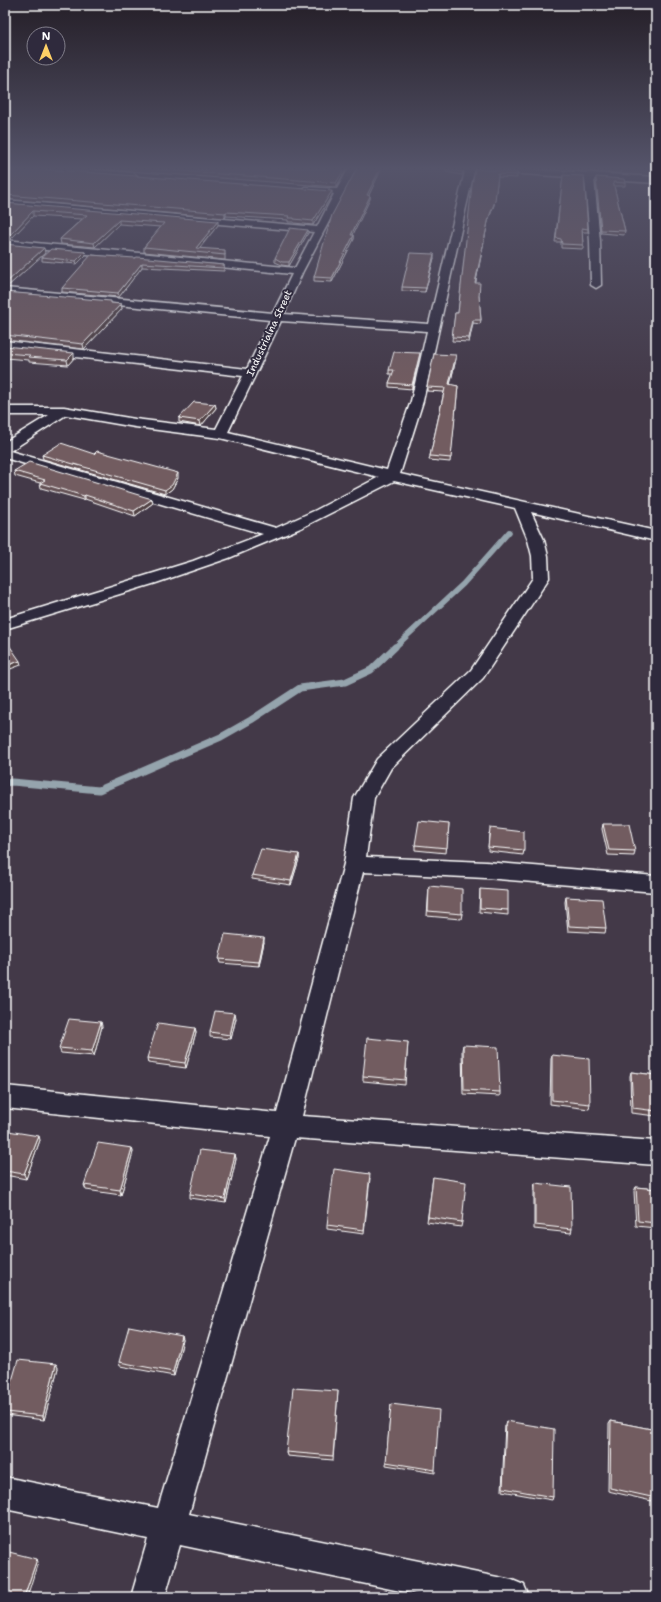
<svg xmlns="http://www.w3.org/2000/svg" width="661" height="1602" font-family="'Shantell Sans',sans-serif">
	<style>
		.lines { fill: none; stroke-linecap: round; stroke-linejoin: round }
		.stream-far1 { stroke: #95a4ad; stroke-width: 5.5 }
		.stream { stroke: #95a4ad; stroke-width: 7 }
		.minor-casing { stroke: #fff; stroke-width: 3 }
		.minor { fill: #2f2a3d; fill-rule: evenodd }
		.wall { fill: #624f53; stroke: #fff }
		.shaded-wall { fill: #504043; stroke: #fff }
		.building { fill: #725c60; stroke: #fff }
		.labels { text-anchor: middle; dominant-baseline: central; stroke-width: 4; stroke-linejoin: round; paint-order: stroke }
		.far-street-label { font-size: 10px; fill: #fff; stroke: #2f2a3d }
	</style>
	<rect width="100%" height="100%" fill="#433948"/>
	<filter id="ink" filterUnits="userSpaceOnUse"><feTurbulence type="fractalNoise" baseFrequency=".025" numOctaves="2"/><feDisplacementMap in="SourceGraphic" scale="8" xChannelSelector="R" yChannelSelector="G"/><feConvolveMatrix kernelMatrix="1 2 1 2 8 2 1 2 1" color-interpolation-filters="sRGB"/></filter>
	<g filter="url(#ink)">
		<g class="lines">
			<path class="stream-far1" d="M394,648L463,584L509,532"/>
			<path class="stream" d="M5,783L12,782L99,790L221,737L251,720L300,688L345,682L371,670L395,647"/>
			<defs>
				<path id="minor" d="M29,168H68L133,173L137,176L133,179L33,171Z
					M349,168H357L303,271L284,314L429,324L465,171L459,168H508L656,177V183L594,179L600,241L601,285L596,288L591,285L590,241L585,178L474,171L423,401L400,474L656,531V541L531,512L544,540L548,556L549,578L483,678L391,768L374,798L366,857L486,862L656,876V892L486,878L363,872L302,1116L656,1141V1165L295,1138L189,1514L512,1580L524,1585L529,1597H429L180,1545L165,1597H131L148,1539L5,1509V1477L158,1508L270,1136L5,1108V1086L277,1113L344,864L354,798L377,759L471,670L533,578L532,556L528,540L515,508L394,481L303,527L229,558L156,583L5,629V619L193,561L263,534L5,458V442L49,415H5V407H64L135,419L216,429L243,376L5,349V341L247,369L270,320L5,294V288L273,313L292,274L5,246V240L295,268L314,232L5,206V200L317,227L334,194L305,193L300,190L305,187L337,189ZM281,321L427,331L411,401L387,470L228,432ZM66,415L135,427L220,438L379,477L316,510L276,528L10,451Z"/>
			</defs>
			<use href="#minor" class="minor-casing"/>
			<use href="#minor" class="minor"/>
		</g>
		<path class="wall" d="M5,168L332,195L313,225L294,223V222H288V220L226,216L225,218L5,199Z
			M91,168H186L206,170H346L336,187Z
			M564,168H621L622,170L621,173L564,170Z
			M380,169V172L369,195L370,196V199L352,235H354V239L332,282L314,281V277Z
			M446,169L463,172L462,175L446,172Z
			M475,169L517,172V178L498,177L494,205L488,221L475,283L479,296L481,320L480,324L473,323L469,342L452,341L455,313H458Z
			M563,175L588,229V232H582L583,245V249L561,248V242H555Z
			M596,177L625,183V186H614L625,231L624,235L601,233L596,181Z
			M5,203L218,225L200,248L225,254V260L144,252V247L161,227L119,224L95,247L61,244L60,239L82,219L33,216L11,239H5Z
			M308,230V233L289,266L282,265L275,262V258Z
			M5,244L45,253L7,287H5Z
			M85,252L86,255L77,264L42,261V257Z
			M135,258L224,265V271L142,267L119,297L62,292V288Z
			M434,258L425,292L402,291V287Z
			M5,292L121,304L122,309L84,349L5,340Z
			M5,346L74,358L68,365L29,362V360L5,358Z
			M420,353L419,357L412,389L389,387V383L393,374H389V370Z
			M456,355V359L450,385L458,386L450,462L429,460L430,456L444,392L427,391V387Z
			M215,404L216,408L201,426L179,422V418Z
			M42,455L178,478L172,489L165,494L43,459Z
			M14,471L152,499L153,503L135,516L85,499L84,500L41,488L40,483L15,476Z
			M449,824L446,853L415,850V845Z
			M603,824L635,851L634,856L608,855L602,829Z
			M489,833L524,850L523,855L488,851Z
			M299,854V859L291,885L252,879V875Z
			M429,886L462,914L461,919L427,916Z
			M480,889L508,910V915L479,912Z
			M566,897L606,928L605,933L568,931L565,902Z
			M264,942L259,966L220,963L219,959Z
			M236,1018L231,1039L210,1037V1032Z
			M102,1026L94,1056L61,1053L59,1048Z
			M195,1028L196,1032L186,1068L148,1063L147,1058Z
			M408,1042L405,1085L363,1081V1076Z
			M463,1045L500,1092V1096L463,1094L462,1050Z
			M552,1055L590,1104L589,1109L550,1104L551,1059Z
			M631,1072L656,1075V1116L631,1113L630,1076Z
			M5,1139L40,1140L26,1179L5,1175Z
			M132,1148L133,1152L121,1195L86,1190L84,1185Z
			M235,1154L236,1159L226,1203L190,1198V1194Z
			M433,1177L462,1222L461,1227L427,1222Z
			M370,1178L364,1234L327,1229V1225Z
			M535,1183L572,1229L571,1233L534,1229V1188Z
			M636,1187L656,1189V1228L636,1226L634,1191Z
			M182,1336L183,1340L174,1376L120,1366L119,1362Z
			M56,1364L58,1368L44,1420L5,1415V1405Z
			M338,1391L333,1460L287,1456L286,1452Z
			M391,1404L435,1470V1473L386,1465Z
			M506,1421L553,1497L552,1500L502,1491L505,1424Z
			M611,1421L656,1430V1502L608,1491L609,1424Z"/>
		<path class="shaded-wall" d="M345,168H346V170L336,187V183Z
			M380,169V172L367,199V195Z
			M498,174L494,205L488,221L475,286L489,217Z
			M332,191V195L313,225V221Z
			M370,196V199L351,239V235Z
			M33,211V216L11,239L10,235Z
			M226,212V216L225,218V213Z
			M119,220V224L95,247L94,243Z
			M218,221V225L196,252V248Z
			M308,230V233L289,266V262Z
			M354,235V239L332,282V278Z
			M44,248L45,253L7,287V282Z
			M85,252L86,255L77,264L76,261Z
			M434,254V258L425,292L426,288Z
			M142,263V267L119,297L118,293Z
			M121,304L122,309L84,349L83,344Z
			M473,320V323L469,342V338Z
			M74,353V358L68,365L67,360Z
			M420,353L419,357L412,389V385Z
			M456,355V359L449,388V384Z
			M215,404L216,408L201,426L200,421Z
			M178,473V478L172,489L165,494V490Z
			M85,495V499L84,500V496Z
			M152,499L153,503L135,516L134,511Z
			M20,661L21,665L5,671V666Z
			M299,854V859L291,885V881Z
			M264,938V942L259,966V962Z
			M6,1011L7,1016L5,1023V1014Z
			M235,1013L236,1018L231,1039L230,1035Z
			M101,1022L102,1026L94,1056L92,1051Z
			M195,1028L196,1032L186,1068L185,1063Z
			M39,1136L40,1140L26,1179L24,1174Z
			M132,1148L133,1152L121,1195L120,1190Z
			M235,1154L236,1159L226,1203L225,1199Z
			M182,1336L183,1340L174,1376L173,1372Z
			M56,1364L58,1368L44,1420L43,1416Z
			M37,1559L38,1562L27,1597H24Z"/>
		<path class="building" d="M5,168H32L332,191L313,221L294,219V218H288L289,216L226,212L225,213L5,195Z
			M143,168H186L206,170L207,168H345L336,183Z
			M357,168L380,169L367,195L370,196L351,235H354L332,278L314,277L332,215Z
			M446,168H463L464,169L463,172L446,169Z
			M589,168H621L622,170Z
			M475,169L517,172V175L498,174L495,201L489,217L475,283H480L479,296L481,320H473L469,338L452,337L455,313H458L472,185Z
			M563,175L584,176L588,229L582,228L583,245L562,244L561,239L556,238Z
			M596,177L624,179L625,183L613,182L625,231L601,230Z
			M5,203L218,221L196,248L225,250V255L144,247L164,223L119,220L94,243L60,239L87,215L33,211L10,235L5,234Z
			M290,228L308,230L289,262H282L275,258Z
			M5,244L44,248L7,282H5Z
			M51,249L85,252L76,261L42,257Z
			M410,253L434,254L426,288L402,287Z
			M91,255L135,258L137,257L224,265V268L142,263L118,293L62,288Z
			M5,292L111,301V303L121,304L83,344L5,335Z
			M5,346L74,353L67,360L28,357L30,355L5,353Z
			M394,352L420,353L412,385L389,383L394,370H389Z
			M434,354L456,355L449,384L458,386L451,458L430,456L445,388L427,387Z
			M194,402L215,404L200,421L179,418Z
			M61,443L94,454L97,451L178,473L172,485L165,490L42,455Z
			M29,462L152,499L134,511L85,495L84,496L40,483L45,480L14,471Z
			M9,645L20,661L5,666V647Z
			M419,821L449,824L447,848L415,845Z
			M603,824H629L635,851L609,850Z
			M490,828L524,832V850L488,847Z
			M261,849L299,854L291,881L252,875Z
			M429,886L462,889V914L428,911Z
			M480,889L508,891V910L480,908Z
			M566,897L602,899L606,928L569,926Z
			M225,934L264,938L259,962L219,959Z
			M215,1011L235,1013L230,1035L210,1032Z
			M69,1019L101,1022L92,1051L59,1048Z
			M158,1023L195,1028L185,1063L147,1058Z
			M367,1038L408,1042L405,1080L363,1076Z
			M463,1045L498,1047L500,1092L464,1090Z
			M552,1055L589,1059L590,1104L552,1100Z
			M631,1072L656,1075V1111L633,1108Z
			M8,1131L39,1136L24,1174L5,1171V1139Z
			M98,1143L132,1148L120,1190L84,1185Z
			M200,1150L235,1154L225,1199L190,1194Z
			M334,1169L370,1174L364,1230L327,1225Z
			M433,1177L466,1182L462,1222L428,1217Z
			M535,1183L571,1187L572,1229L535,1225Z
			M636,1187L656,1189V1223L638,1221Z
			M129,1326L182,1336L173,1372L119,1362Z
			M18,1360L56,1364L43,1416L5,1412V1405Z
			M293,1388L338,1391L333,1456L286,1452Z
			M391,1404L439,1410L435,1470L386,1462Z
			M506,1421L554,1429L553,1497L503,1488Z
			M611,1421L656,1430V1498L610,1488Z
			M5,1551L37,1559L24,1597H5Z"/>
	</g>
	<linearGradient id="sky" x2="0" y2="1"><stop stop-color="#251f28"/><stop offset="0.43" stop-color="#55546a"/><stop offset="1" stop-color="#55546a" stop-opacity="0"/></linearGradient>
	<rect width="661" height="392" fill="url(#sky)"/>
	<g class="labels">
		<g class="far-street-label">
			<text transform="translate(269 333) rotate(-65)">Industrialna Street</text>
		</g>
	</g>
	<rect width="661" height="1602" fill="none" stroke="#2f2a3d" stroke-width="20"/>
	<rect x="10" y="10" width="641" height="1582" fill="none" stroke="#fff" stroke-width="1.5" filter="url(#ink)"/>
	<g transform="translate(46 46)"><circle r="19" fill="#2f2a3d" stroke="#827f8b"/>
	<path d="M0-3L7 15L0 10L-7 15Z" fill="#ffd166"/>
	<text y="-6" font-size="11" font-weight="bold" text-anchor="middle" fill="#ffffff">N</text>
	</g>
</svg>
